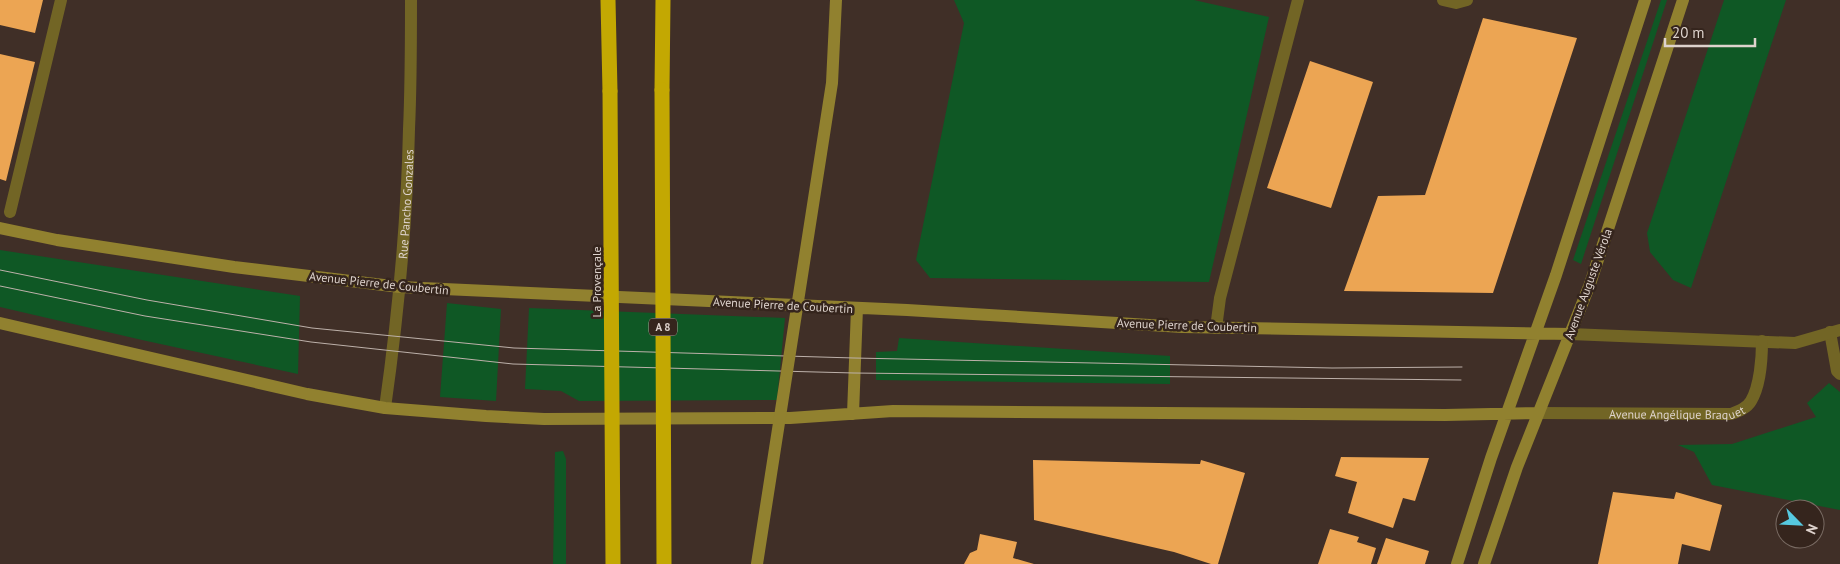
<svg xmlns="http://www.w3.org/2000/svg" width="1840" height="564" font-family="'PT Sans',sans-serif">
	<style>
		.green { fill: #0f5825 }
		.building { fill: #eca553 }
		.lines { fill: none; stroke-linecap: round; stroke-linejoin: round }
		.lane { stroke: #726525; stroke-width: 12 }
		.street { stroke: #726525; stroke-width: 12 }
		.secondary { stroke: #91812f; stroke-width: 12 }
		.highway { stroke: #c3a802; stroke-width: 15 }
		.tram { stroke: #bdb1aa; stroke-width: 1 }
		.secondary-bridge { stroke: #91812f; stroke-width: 12 }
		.highway-bridge { stroke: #c3a802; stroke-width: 15 }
		.labels { text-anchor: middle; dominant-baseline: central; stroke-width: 5; stroke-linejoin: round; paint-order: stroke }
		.shield { fill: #35251d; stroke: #ab9f98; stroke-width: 1 }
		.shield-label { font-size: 11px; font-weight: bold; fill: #ded3cd }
		.street-label { font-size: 12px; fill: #ded3cd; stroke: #35251d }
	</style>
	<rect width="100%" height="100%" fill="#402f27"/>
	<path class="green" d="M954,0H1194L1269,17L1209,282L930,278L916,260L964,23Z
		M1661,0H1667L1581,264L1573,260Z
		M1724,0H1786L1691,288L1673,280L1650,252L1647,233Z
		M0,250L300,296L298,374L142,340L0,307Z
		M447,303L501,309L496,401L440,397Z
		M529,308L785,318L777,400L579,401L561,391L525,389Z
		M899,338L1170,356V384L876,380V352L897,351Z
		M1829,383L1840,392V510L1712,485L1694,452L1678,445L1732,444L1816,417L1807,403Z
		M563,451L566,459V564H553L555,452Z"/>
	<path class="building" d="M0,0H43L35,33L0,25Z
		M1483,18L1577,38L1493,293L1344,291L1378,196L1425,195Z
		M0,54L35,62L6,181L0,179Z
		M1310,61L1373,82L1331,208L1267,188Z
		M1341,457L1429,458L1415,501L1403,498L1393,528L1348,513L1357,482L1335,476Z
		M1033,460L1200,464L1201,460L1245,473L1218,564H1211L1174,552L1034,520Z
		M1613,492L1674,499L1676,492L1722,505L1710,551L1682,544L1678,564H1598Z
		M1330,529L1359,537L1357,542L1376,548L1371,564H1318Z
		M980,534L1017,542L1013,558L1034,564H964L970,553L977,550Z
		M1386,538L1429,551L1425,564H1377Z"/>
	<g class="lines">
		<path class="lane" d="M1443,0L1456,3L1467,0
			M1216,328L1220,298L1298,0
			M1830,332L1837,371L1840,374"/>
		<g class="street">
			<path d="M10,212L61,0"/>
			<path d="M1570,334L1795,343L1840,330"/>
			<path id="s1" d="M385,408C398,316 407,222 409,129C411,86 411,43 411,0"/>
			<path id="s2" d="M1538,413L1731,414C1739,411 1747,408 1751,401C1760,386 1762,358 1762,341"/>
		</g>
		<path class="secondary" d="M0,228L57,240L234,267L400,287L907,310L1182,327L1570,334
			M0,323L307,394L385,408L486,416L544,419L790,418L893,411L1445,415L1538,413
			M853,414L857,308
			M1457,564L1491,458L1556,275L1645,0
			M1484,564L1517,467L1590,284L1683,0"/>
		<path class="highway" d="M608,0L610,91
			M662,90L663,0"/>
		<path class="tram" d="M0,270L147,300L312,328L514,348L854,358L1332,368L1462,367
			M0,286L145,316L311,342L513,364L854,373L1461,380"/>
		<path class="secondary-bridge" d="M757,564L832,83L836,0"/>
		<path class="highway-bridge" d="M662,90L664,564
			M610,91L613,564"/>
	</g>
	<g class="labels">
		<rect class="shield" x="649" y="318.5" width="28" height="17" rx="4"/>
		<g class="shield-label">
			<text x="663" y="327">A 8</text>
		</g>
		<g class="street-label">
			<text stroke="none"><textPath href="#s1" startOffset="205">Rue Pancho Gonzales</textPath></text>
			<text transform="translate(596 282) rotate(-90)">La Provençale</text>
			<text transform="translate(379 283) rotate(6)">Avenue Pierre de Coubertin</text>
			<text transform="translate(1588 284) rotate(-70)">Avenue Auguste Vérola</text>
			<text transform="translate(783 305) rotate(3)">Avenue Pierre de Coubertin</text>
			<text transform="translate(1187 325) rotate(2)">Avenue Pierre de Coubertin</text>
			<text stroke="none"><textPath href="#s2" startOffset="139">Avenue Angélique Braquet</textPath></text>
		</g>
	</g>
	<g transform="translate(1800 524) rotate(114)"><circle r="24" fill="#35251d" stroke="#796b63"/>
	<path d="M0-4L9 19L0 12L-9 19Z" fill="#56c9e0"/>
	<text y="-8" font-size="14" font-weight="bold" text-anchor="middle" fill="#ded3cd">N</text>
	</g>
	<path d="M1665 38v8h90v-8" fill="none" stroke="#ded3cd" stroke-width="2.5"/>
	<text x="1672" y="38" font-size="15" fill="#ded3cd" stroke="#35251d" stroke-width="4" paint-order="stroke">20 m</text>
</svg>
